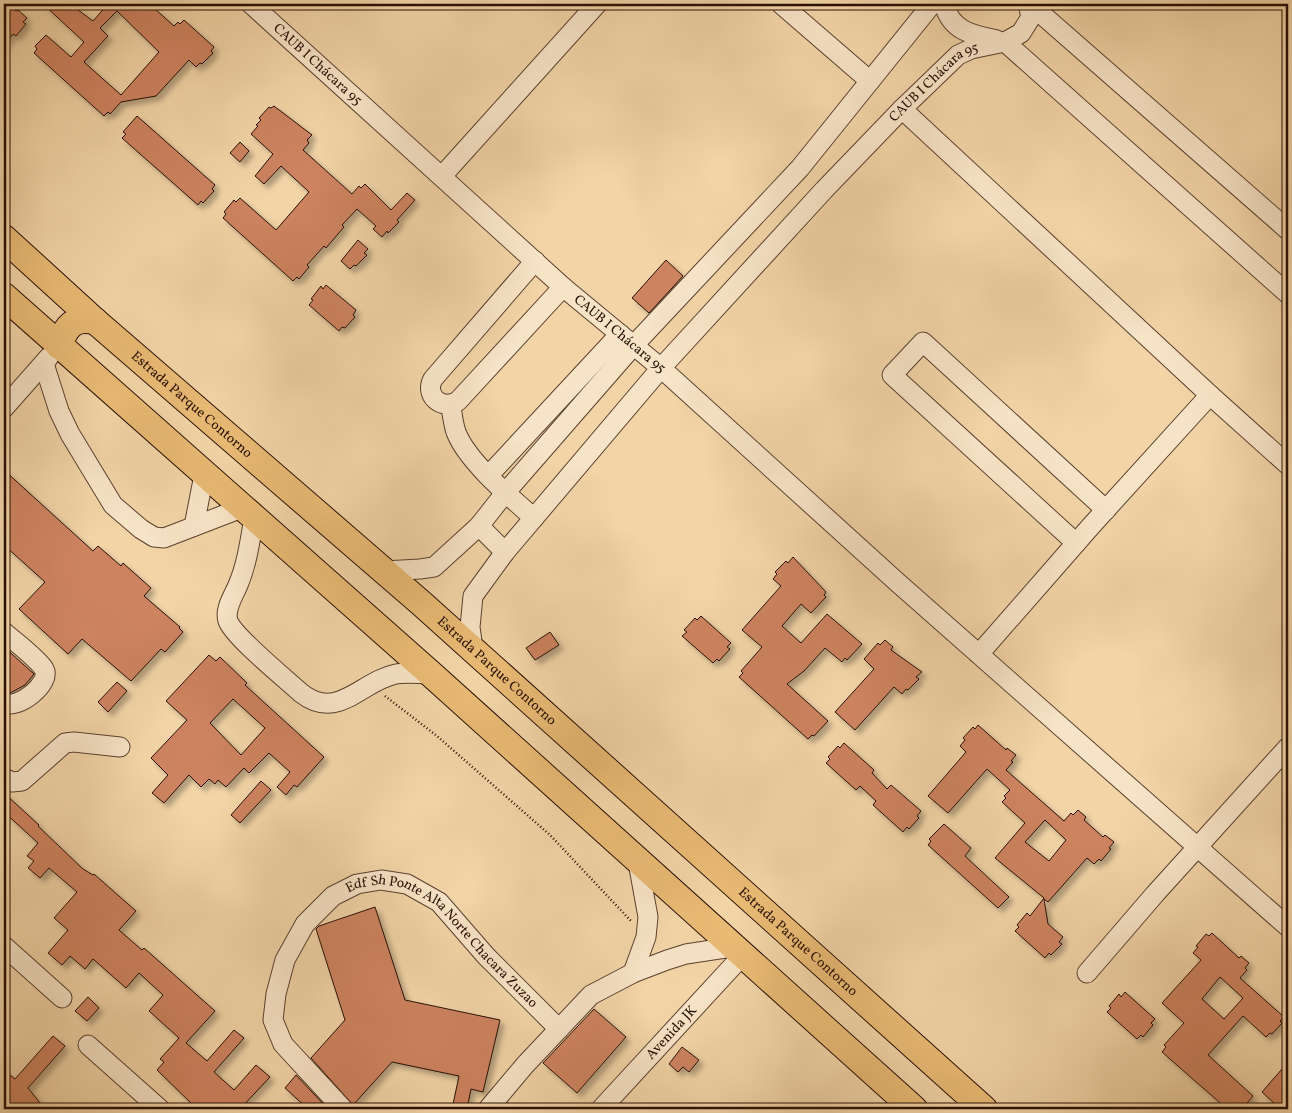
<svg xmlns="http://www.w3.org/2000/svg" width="1292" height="1113" font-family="Vollkorn,serif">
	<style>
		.building { fill: #cd8360; stroke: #280f05; fill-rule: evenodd; filter: url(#shadow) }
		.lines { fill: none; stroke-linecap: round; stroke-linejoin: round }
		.minor-casing { stroke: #5a402e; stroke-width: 21 }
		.highway-casing { stroke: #280f05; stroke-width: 28 }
		.path { stroke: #280f05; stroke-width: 2.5; stroke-dasharray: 1 2.5; stroke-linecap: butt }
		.minor { stroke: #f7e3c6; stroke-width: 19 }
		.highway { stroke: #e9ba74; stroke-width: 26 }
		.labels { text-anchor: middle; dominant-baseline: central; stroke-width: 4; stroke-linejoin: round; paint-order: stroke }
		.street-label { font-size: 14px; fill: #280f05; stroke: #f7e3c6 }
	</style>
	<defs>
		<filter id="shadow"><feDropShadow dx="4.5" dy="4.5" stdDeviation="2.5" flood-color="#0004"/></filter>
	</defs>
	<rect width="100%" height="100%" fill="#f2d4a7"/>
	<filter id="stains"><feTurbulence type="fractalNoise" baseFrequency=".004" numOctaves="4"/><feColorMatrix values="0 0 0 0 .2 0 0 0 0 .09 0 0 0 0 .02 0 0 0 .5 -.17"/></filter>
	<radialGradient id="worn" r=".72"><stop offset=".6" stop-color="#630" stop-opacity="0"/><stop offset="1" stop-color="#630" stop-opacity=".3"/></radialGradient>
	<path class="building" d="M4,4H8L16,11L18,10L27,18L23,22L26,24L16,36L13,34L4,45Z
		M43,4H70L93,21L108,4H144L152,10L154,8L174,26L178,22L180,24L184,20L214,47L211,51L213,53L202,64L200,63L196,67L189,60L156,96L121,102L110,114L108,112L104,116L34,53L37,49L35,46L46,35L71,57L84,42ZM117,11L159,52L121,95L84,62L108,36L100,28Z
		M274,106L312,135L307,140L309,143L303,150L352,194L359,186L361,188L365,184L391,210L407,193L415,200L397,220L399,222L388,233L387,231L382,237L373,229L376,226L357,209L342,225L344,227L326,248L324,246L307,265L309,267L299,279L297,277L293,281L223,218L226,214L224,212L234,200L236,202L240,198L276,230L309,192L281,166L264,184L255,176L273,154L251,134L258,126L256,125L261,120L259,118L269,107L271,108Z
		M137,116L215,185L212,189L214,191L203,203L201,201L198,205L122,138L126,134L123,132Z
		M240,142L249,151L240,162L230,153Z
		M358,240L368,249L364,253L367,255L356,266L354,265L350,269L341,261Z
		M666,260L683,276L649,313L632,298Z
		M326,285L356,310L353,315L355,317L345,328L342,327L339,331L309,305L313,300L311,299L321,286L323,289Z
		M4,470L93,551L98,546L121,566L123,563L151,588L144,596L180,627L179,628L183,632L165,652L161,649L131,681L82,639L68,654L19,609L45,582L4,545Z
		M793,557L826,592L824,595L826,597L811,613L801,604L782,626L801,643L827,614L862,644L847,660L845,658L842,662L825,648L804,671L787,684L828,721L814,736L812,735L808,739L739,677L743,673L741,671L762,647L742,630L781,586L773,579L777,574L775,572L786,561L788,563Z
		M701,616L731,643L727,647L730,649L719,661L717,659L713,663L682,636L687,632L684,630L695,618L697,620Z
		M550,632L559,645L535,660L526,648Z
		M885,640L893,647L891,650L922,672L916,677L919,679L908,690L906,689L902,694L894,687L855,730L835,712L874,669L864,659L878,643L880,645Z
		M4,647L34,674L25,685L10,693L4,692Z
		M209,655L216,661L220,657L245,681L247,683L245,685L324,757L297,787L294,785L286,795L277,787L290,772L269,753L249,773L244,768L226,787L218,780L215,784L209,779L201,787L189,775L164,803L152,793L168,775L151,758L187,720L166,701ZM233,699L265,728L241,755L210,723Z
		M117,682L127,691L108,712L98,702Z
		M978,725L1006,750L1007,748L1016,755L1011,761L1013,762L1006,770L1064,821L1071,813L1073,815L1078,810L1086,817L1084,820L1103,837L1105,835L1114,842L1109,848L1111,849L1101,861L1099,859L1094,864L1087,858L1048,902L1044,899L1048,924L1063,937L1059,942L1062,944L1051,955L1049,953L1045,958L1015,931L1019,927L1017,925L1027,913L1030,916L1044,898L995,858L1025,823L1002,802L1006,798L1004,796L1010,790L987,769L948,813L928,796L966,752L960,746L965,740L963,738L973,727L975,729ZM1045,820L1066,840L1049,861L1025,842Z
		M844,743L874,770L872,773L887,789L891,785L921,811L917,816L919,818L909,829L907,827L903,832L873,805L876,801L860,786L856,790L826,763L830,759L828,757L838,746L840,748Z
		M261,781L271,790L240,823L231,815Z
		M4,793L39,825L38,826L83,869L93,875L94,874L136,911L119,930L142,950L144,948L215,1011L186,1043L207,1061L234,1030L244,1038L214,1072L234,1090L256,1065L270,1077L240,1109H197L157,1070L164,1062L160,1059L179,1038L149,1011L163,995L139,973L126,988L93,959L85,969L70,956L62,965L48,953L68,930L54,918L77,892L49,868L40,878L28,868L34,861L27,856L38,843L4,812Z
		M944,824L971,848L965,856L1009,897L998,908L928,845L931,841L929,839Z
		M375,907L405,1000L500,1020L483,1092L471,1089L467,1109H452L459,1076L392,1062L353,1105L311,1058L345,1020L316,929L319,926Z
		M1212,933L1239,958L1241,956L1249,963L1245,968L1247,970L1240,978L1284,1017L1280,1021L1282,1023L1272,1034L1270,1033L1266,1037L1243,1016L1208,1055L1253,1096L1242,1109H1227L1162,1052L1166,1047L1164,1045L1184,1023L1162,1003L1201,960L1193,953L1198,947L1196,946L1206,934L1209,936ZM1220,977L1243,998L1224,1019L1202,999Z
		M1125,992L1155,1019L1151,1023L1153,1025L1143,1037L1141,1035L1137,1039L1107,1012L1111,1008L1109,1006L1119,994L1121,997Z
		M88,997L99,1008L87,1021L75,1011Z
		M594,1009L626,1037L577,1093L543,1063Z
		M53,1036L65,1046L28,1088L45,1109H4V1070L15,1079Z
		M682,1047L699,1060L689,1072L683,1067L678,1072L669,1064Z
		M1288,1062V1109H1286L1279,1104L1277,1106L1262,1092Z
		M296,1075L328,1109H308L285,1088Z"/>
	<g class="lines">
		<defs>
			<g id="minor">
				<path id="s1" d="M251,4L563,287L661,368L897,582L1288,927"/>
				<path d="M781,4L870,81"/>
				<path d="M944,4C951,31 972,35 997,40"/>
				<path d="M1030,4L1288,230"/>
				<path d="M1005,42L1288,294"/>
				<path d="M902,109L1210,395L1288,465"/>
				<path d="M442,176L597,4"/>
				<path d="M535,261L433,379C424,395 441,411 458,401L563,287"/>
				<path d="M44,364L59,411L70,434L113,505L141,529L154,537L164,538L242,508"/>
				<path d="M451,405C452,414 453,423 456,432C467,461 510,497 534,518"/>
				<path d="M4,408L49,357"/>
				<path d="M489,475L620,334"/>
				<path d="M254,518C250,541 247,564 238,585C234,595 224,609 228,621C234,637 286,679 301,693C338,722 361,681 396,674C407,672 420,674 431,674"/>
				<path d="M194,526L204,475"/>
				<path d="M479,526L505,552"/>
				<path d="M1076,543L892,375L923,342L1106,510"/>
				<path d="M384,571L420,569L434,567L479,526L505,493L633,346L800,168L932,4"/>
				<path d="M4,632C14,641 37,658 44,669C52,683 18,710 4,703"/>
				<path id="s2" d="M473,649L470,627L473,596L505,552L661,368L824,190L902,109L958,55L971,49L1005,42L1021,33L1031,17L1028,4"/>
				<path d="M979,654L1091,526L1210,395"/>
				<path d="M4,778L12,782L22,781L65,743L74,742L120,747"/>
				<path d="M4,946L62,998"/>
				<path d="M633,973L646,937L648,917L638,862"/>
				<path d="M1087,973L1155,894L1288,747"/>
				<path d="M88,1045L160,1109"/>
				<path id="s3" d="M343,1109L283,1044L273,1020L276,994L285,960L305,924L333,896L357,884L381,880L407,884L439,902L486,956L559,1029"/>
				<path d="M488,1109L525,1065L591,995L633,973L667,960L686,954L732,947"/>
				<path id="s4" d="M601,1109L742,956"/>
			</g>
			<g id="highway">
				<path id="s5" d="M4,238L95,321L421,603L984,1109"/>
				<path d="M4,296L431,674L914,1109"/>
				<path d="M59,346C66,326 73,317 95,321"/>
			</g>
		</defs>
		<use href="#minor" class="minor-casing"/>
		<use href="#highway" class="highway-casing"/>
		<path class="path" d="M385,696L437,736L550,835L631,921"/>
		<use href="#minor" class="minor"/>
		<use href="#highway" class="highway"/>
	</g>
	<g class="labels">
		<g class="street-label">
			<text stroke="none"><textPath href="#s1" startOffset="90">CAUB I Chácara 95</textPath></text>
			<text stroke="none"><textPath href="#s2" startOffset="745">CAUB I Chácara 95</textPath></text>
			<text stroke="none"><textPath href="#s1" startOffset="495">CAUB I Chácara 95</textPath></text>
			<text stroke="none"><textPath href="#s5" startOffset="251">Estrada Parque Contorno</textPath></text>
			<text stroke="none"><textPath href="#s5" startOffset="656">Estrada Parque Contorno</textPath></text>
			<text stroke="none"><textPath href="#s5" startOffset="1061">Estrada Parque Contorno</textPath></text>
			<text stroke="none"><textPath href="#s3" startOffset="392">Edf Sh Ponte Alta Norte Chacara Zuzao</textPath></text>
			<text stroke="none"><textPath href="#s4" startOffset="104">Avenida JK</textPath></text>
		</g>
	</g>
	<rect width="1292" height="1113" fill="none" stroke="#f2d4a7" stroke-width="20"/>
	<rect x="5" y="5" width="1282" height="1103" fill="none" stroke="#280f05" stroke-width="2.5"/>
	<rect x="10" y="10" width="1272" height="1093" fill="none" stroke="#280f05"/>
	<rect width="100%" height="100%" filter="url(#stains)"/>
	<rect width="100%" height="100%" fill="url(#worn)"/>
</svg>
